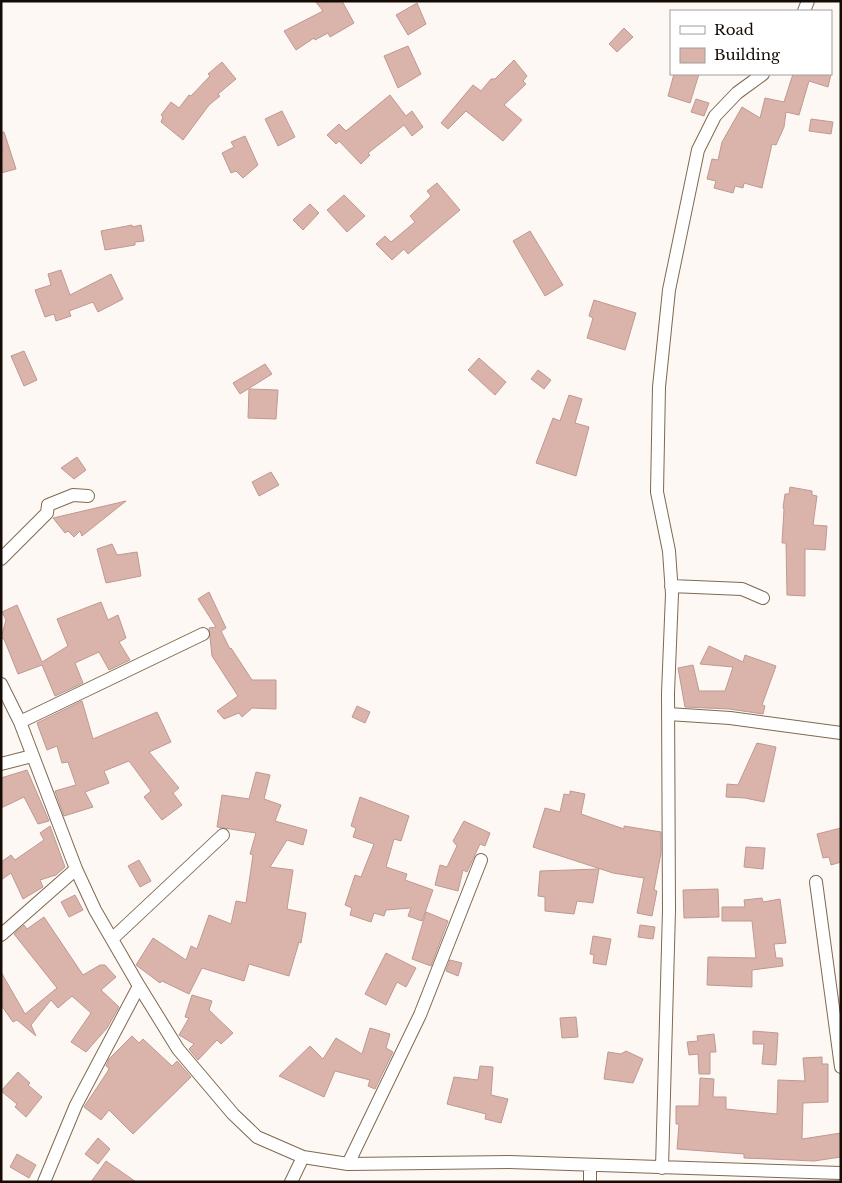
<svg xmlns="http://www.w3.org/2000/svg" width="842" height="1183" font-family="'Libre Baskerville',serif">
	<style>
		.building { fill: #dab3ab; stroke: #bf9991 }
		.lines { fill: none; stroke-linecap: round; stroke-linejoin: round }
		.minor-casing { stroke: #7f6950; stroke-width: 14 }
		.minor { stroke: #fff; stroke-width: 12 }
	</style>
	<rect width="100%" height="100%" fill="#fdf8f3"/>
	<path class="building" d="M315,1H342L354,23L330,37L328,33L315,40L314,38L296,50L284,31L323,11Z
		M417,3L426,24L408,35L396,15Z
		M624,28L633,37L617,52L609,44Z
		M408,46L421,74L398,88L384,56Z
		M514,60L527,76L523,81L526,84L504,105L522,120L503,141L466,111L448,129L441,123L473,85L481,91L491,79H495Z
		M222,62L236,79L218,94L220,96L209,105L183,140L161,122L163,117L161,115L171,102L179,108L189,95L191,96L210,76L208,74Z
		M674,74H699L690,103L668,96Z
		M793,74H831L828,87L809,81L799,115L786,112L784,127L776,145L772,144L762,188L744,183L743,188L735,186L733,193L714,188L716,181L707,179L712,159L718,160L722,142L742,107L760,118L765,98L784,102Z
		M390,95L406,116L412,111L423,127L412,136L404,125L368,153L370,155L361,164L339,141L336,144L327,135L339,124L346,131Z
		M696,99L709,103L704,116L691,112Z
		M282,111L295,137L278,146L265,119Z
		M811,119L833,122L831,134L809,131Z
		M1,132H4L16,169L1,173Z
		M245,136L258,165L243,178L236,171L231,173L222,153L234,147L231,142Z
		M437,183L460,210L408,254L404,249L392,260L376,244L385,236L391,242L415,222L410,216L431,196L427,191Z
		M344,195L365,216L347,232L327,210Z
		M310,204L319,213L303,230L293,220Z
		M132,225V227L141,225L144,241L135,242V245L105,250L101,231Z
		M530,231L563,285L545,296L513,241Z
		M61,270L70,295L111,274L123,299L98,312L93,302L69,311L71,316L56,321L54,314L45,317L35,290L51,285L48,274Z
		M594,300L636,313L625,350L587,338L593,318L589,316Z
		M24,351L37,380L24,386L11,356Z
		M479,358L506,382L495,395L468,370Z
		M265,364L272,374L240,394L233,383Z
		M538,370L551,380L544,389L531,379Z
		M249,389L278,390L276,419L248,418Z
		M569,395L582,399L575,423L589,427L576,476L536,463L553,418L560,421Z
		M77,457L86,470L74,479L61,468Z
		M271,472L279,485L259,496L252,482Z
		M790,487L812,491V495L817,496L813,525L827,526L825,550L805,549V596L787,595L786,543H782L784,509L783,508L785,494H789Z
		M126,501L82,536L80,531L74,537L68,531L65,533L53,518Z
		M112,544L117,555L137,552L141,576L106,583L97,549Z
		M209,592L226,628L221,631L230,649L231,648L252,680H276V709L252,708L242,717L239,713L224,719L217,711L238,696L212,656L209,628L216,627L198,599Z
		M101,602L108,620L118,615L126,638L119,642L130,660L109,670L99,652L75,663L83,683L55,696L42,665L18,674L4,639L1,638L6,620L2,612L17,605L42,662L68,646L57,619Z
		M709,646L743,662L745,655L776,666L762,705L765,706L763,714L729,709L685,707L678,668L693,665L699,691H725L733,667L700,664Z
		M82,701L93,739L157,712L171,742L149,752L179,788L173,793L182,805L162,820L144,797L151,791L129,761L104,771L109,783L85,792L93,807L64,816L55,791L76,785L68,762L62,763L57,746L47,750L37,723Z
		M357,706L370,712L365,723L352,717Z
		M757,743L776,747L764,802L745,798L726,797L727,784L738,785Z
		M27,770L49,821L38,824L24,797L1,808V778Z
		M256,772L270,775L264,799L281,805L275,821L307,830L303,845L287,840L270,867L293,870L287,909L306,913L301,943L299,942L289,976L249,964L244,981L202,968L189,994L162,981L160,983L136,965L153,938L186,960L191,946L197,949L209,915L231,924L236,901L246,903L253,855L250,854L256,833L217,827L222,795L249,799Z
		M570,791L585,794L581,814L624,829V826L661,832V853L654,890L657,891L652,916L637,913L644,878L613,873L533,847L545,808L560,812L564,794L570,795Z
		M360,797L409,816L401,841L394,839L386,867L407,874L405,880L433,890L422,921L408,916L411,908L386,910L384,916L374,913L371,922L350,915L352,908L345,905L355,875L361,877L374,844L353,837L356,828L351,826Z
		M464,821L490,833L485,846L480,844L467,872L463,870L458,891L435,885L440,865L447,867L457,846L453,841Z
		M50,826L65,867L56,875L40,880L43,887L23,899L11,873L1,880V862L11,855L15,860L44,840L40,833Z
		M841,828V862L831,865L829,857L823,858L817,834Z
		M746,847L765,848L763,869L744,867Z
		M139,860L151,881L140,887L128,866Z
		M599,869L593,903L577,901L574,914L545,911V897L538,896L540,871Z
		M718,889L719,917L684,918L683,890Z
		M75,895L83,910L69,917L61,902Z
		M762,898L763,902L780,899L786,943L774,944L776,958H782L783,966L752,970V987L707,985L708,957L756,958L752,921H722V907H745L744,900Z
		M426,912L448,921L431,966L412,959Z
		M44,917L83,975L100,965H105L116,977L101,990L119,1007L107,1028L86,1052L71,1042L91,1013L72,996L58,1008L51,1000L31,1025L36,1036L17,1020L13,1022L1,1005V972L25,1014L57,988L14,934L24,925L27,929Z
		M640,925L655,927L653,939L638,937Z
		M593,936L611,939L606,965L593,963L594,955L590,954Z
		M386,953L416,968L406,987L397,982L386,1005L365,994Z
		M450,960L462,963L458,976L446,971Z
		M192,995L212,1001L209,1010L233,1033L221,1044L217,1040L198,1060L189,1049L194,1044L179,1035L189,1018L185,1017Z
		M576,1017L578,1037L562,1038L560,1018Z
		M370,1028L390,1034L386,1048L393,1052L375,1089L368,1086L370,1080L335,1071L324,1097L279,1076L310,1046L323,1059L336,1038L362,1054Z
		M753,1031L778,1033L776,1065L762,1064L764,1044H753Z
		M714,1034L716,1052H710V1074H699L698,1054L689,1055L687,1042L698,1041L697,1036Z
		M132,1036L139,1043L143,1039L172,1066L177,1061L191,1077L133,1134L109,1110L101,1120L84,1107L108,1071L109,1068L106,1066L109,1059Z
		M626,1051L643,1059L633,1083L604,1079L608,1052L621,1054Z
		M822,1057V1064H828V1102L803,1103L802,1139L841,1133V1157L814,1161L770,1159L744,1158V1154L677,1149L679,1124H676V1106H699L700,1078L714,1079L713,1097H726V1109L777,1114L778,1080L805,1081L803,1058Z
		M480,1066L493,1067L491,1095L508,1099L501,1123L485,1119L486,1114L447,1104L454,1077L478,1080Z
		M18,1072L30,1083L28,1085L42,1097L26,1117L15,1107L17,1104L1,1091Z
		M98,1138L110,1149L98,1164L85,1154Z
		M17,1154L36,1165L29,1178L10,1167Z
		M106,1161L136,1182H91Z"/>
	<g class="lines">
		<defs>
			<path id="minor" d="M804,11L808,1
				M1,559L47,513L48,505L73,495L88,496
				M671,586L742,589L763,598
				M1,684L20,722L76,869L95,910L139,986L178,1049L233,1114L257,1137L303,1157L348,1164L509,1162L841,1173
				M668,714L730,718L841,733
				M20,722L203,634
				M1,764L32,756
				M816,882L841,1067
				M1,935L76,869
				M112,939L223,835
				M348,1164L420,1015L481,860
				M662,1168L669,910L668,693L672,594L669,551L657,492L659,387L669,290L698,150L715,116L737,93L763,74
				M44,1182L76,1105L139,986
				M291,1182L303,1157
				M590,1182V1166"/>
		</defs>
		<use href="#minor" class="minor-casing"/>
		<use href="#minor" class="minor"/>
	</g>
	<rect width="842" height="1183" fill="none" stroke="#140c04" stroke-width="5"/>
	<rect x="670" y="10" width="162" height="65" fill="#ffffff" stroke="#a19e9b"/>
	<rect x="680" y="26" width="25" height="8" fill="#ffffff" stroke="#a19e9b"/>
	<text x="714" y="35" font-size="15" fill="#140c04">Road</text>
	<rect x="680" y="48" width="25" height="15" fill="#dab3ab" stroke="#a19e9b"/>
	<text x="714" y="60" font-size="15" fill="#140c04">Building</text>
</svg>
